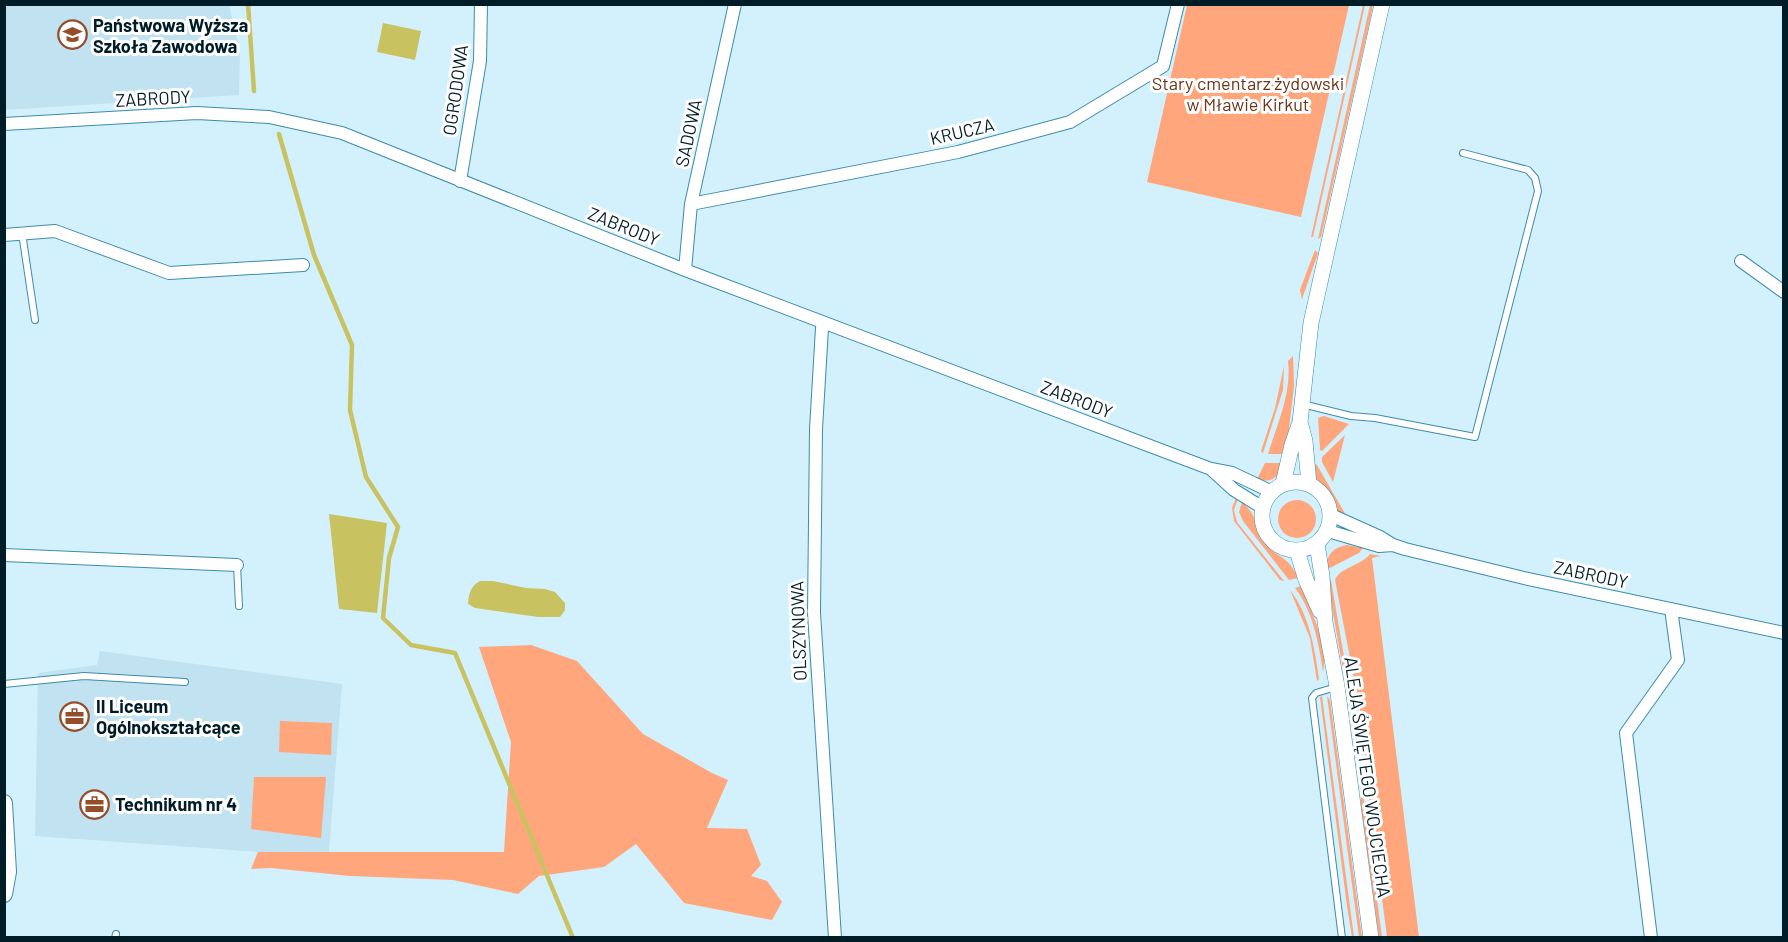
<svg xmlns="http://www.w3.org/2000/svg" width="1788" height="942" font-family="Barlow,sans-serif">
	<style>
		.built { fill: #c1e2f0 }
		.green { fill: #ffa67c }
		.water { fill: #c9c261 }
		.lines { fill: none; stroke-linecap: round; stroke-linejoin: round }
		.stream { stroke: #c9c261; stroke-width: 4.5 }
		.service-casing { stroke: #3c8ca9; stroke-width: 8 }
		.minor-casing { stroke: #3c8ca9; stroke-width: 14 }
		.tertiary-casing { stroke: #3c8ca9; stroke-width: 16 }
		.secondary-casing { stroke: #3c8ca9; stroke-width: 18 }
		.service { stroke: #fff; stroke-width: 6 }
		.minor { stroke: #fff; stroke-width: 12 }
		.tertiary { stroke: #fff; stroke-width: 15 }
		.secondary { stroke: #fff; stroke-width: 16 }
		.labels { text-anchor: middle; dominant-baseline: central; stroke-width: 6; stroke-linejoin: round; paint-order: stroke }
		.poi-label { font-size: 18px; font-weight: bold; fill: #001c27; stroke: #fff; text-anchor: start }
		.park-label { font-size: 18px; fill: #6b3317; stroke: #fff }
		.street-label { font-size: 18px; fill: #001c27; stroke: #fff }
	</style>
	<rect width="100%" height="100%" fill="#d3f1fd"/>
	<path class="built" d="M5,4L229,5L240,53L239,95L5,110Z
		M100,651L342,684L329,852H258L35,836L38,673L97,665Z"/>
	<path class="green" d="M1187,5H1349L1301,217L1147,182Z
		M1363,5H1365L1313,237H1311Z
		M1370,5H1373L1370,20L1321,237L1318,239Z
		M1315,250L1318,253L1302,299L1300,290Z
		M1293,356L1294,386L1286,454H1268C1277,424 1292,393 1288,361Z
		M1284,366L1283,390L1263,453L1261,451L1275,408Z
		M1324,416L1349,424L1322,451L1320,450L1318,418Z
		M1345,435L1333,482L1322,462V457Z
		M1265,463H1284C1280,477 1271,484 1257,479Z
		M1313,463L1317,465L1347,517L1342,515L1338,512L1329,494L1317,481Z
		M1236,498L1238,499L1234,510L1237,522L1284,581L1280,580L1234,521L1232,508Z
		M1278 519a19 19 0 1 1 38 0a19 19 0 1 1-38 0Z
		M1242,502C1260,518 1252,524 1262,540C1274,557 1289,555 1298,578L1289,580L1243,521L1239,512Z
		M1347,545L1363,548L1359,553L1326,570C1326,555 1333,547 1347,545Z
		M1370,554L1381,556L1372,558L1419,937H1387L1366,775L1365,749L1360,710L1335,580C1339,568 1362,565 1370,554Z
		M1327,579L1331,580L1351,698L1345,681Z
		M1301,586C1311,612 1329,644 1323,672C1319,644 1313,611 1295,588Z
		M1290,590C1309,614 1315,649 1319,679L1317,681L1310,638Z
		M531,645L577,661L643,734L712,773L728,780L707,828L747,829L761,865L751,876L767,881L782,902L772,920L684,903L636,844L604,867L539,876L518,894L453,880L350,876L271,868L251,869L258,852H504L511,742L479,647Z
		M1322,696L1354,937H1352L1347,906L1320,697Z
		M1327,696L1330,700L1362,937H1359Z
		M280,721L332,723L331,755L279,752Z
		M254,777H326L321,838L251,829Z
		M1361,778L1382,937H1379L1361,807Z"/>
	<path class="water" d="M383,23L421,31L415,60L377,52Z
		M329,514L387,523L377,613L339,609Z
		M480,581H493L526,588L545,589L555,592L565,603V610L560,617H538L475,608L468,604C469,593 470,587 480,581Z"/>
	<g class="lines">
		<path class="stream" d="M248,4L254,91
			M279,134L314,255L352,345L350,410L366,477L398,527L389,558L383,618L411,645L455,653L573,938"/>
		<defs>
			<path id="service" d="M22,233L35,320
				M1302,404L1351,416L1375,418L1475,437L1538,191L1535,178L1528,170L1463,153
				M237,565L239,606
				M4,684L84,676L185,682
				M1336,687L1316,693L1312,698L1342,938
				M115,938L116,934"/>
			<path id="minor" d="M4,124L197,113L269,117L342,133L685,270L1211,469L1232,473L1272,492
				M460,181L480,61L481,4
				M691,204L958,152L1070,122L1163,66L1178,4
				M4,235L55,231L169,273L303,265
				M1741,261L1784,292
				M685,270L691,204L735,4
				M824,323L822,328L816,429L814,613L835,938
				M1212,470L1234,490L1263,508
				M1331,515L1380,537L1393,545L1405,549L1524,578L1784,633
				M1328,531L1379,546L1393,545
				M4,555L237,565
				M1651,938L1626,733L1678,660L1671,609"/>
			<path id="tertiary" d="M1300,422L1305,441L1309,484
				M1262 516a34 34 0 1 1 68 0a34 34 0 1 1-68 0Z
				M1283,484L1292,445L1300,422L1311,323L1382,4
				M1317,544L1322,576L1325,622L1337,686L1371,938
				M1297,551L1306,580L1320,611"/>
			<path id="secondary" d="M4,803L8,872L4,894"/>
		</defs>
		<use href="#service" class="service-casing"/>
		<use href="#minor" class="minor-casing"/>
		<use href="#tertiary" class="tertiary-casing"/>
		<use href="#secondary" class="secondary-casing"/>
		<use href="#service" class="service"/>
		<use href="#minor" class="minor"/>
		<use href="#tertiary" class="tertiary"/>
		<use href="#secondary" class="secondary"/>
	</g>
	<defs>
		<symbol id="university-ring" viewBox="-11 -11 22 22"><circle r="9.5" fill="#fff" stroke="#954d2a" stroke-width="1.5"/><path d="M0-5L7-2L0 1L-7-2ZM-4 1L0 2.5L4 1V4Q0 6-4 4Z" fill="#954d2a"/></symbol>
		<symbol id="office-ring" viewBox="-11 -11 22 22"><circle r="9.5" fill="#fff" stroke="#954d2a" stroke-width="1.5"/><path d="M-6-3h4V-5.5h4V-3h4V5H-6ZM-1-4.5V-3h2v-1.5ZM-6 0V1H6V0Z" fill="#954d2a"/></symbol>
	</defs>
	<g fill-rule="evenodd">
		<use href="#university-ring" x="56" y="18" width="33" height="33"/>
		<use href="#office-ring" x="58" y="700" width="33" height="33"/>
		<use href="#office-ring" x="78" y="788" width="33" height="33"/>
	</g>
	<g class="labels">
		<g class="poi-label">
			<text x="93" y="25">Państwowa Wyższa<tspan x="93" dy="21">Szkoła Zawodowa</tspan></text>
			<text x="96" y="706">II Liceum<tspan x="96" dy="21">Ogólnokształcące</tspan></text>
			<text x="115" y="804">Technikum nr 4</text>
		</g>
		<g class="park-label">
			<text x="1248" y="83">Stary cmentarz żydowski<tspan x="1248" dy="21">w Mławie Kirkut</tspan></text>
		</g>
		<g class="street-label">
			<text transform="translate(455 90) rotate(-82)">OGRODOWA</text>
			<text transform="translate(153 98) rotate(-3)">ZABRODY</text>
			<text transform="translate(962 131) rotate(-13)">KRUCZA</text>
			<text transform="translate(688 133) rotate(-78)">SADOWA</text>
			<text transform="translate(624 226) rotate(22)">ZABRODY</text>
			<text transform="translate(1077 399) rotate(21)">ZABRODY</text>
			<text transform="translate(1591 574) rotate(12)">ZABRODY</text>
			<text transform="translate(798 631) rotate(-92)">OLSZYNOWA</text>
			<text transform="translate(1368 777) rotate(82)">ALEJA ŚWIĘTEGO WOJCIECHA</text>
		</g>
	</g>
	<rect width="1788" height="942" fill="none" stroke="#001c27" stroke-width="12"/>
</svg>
